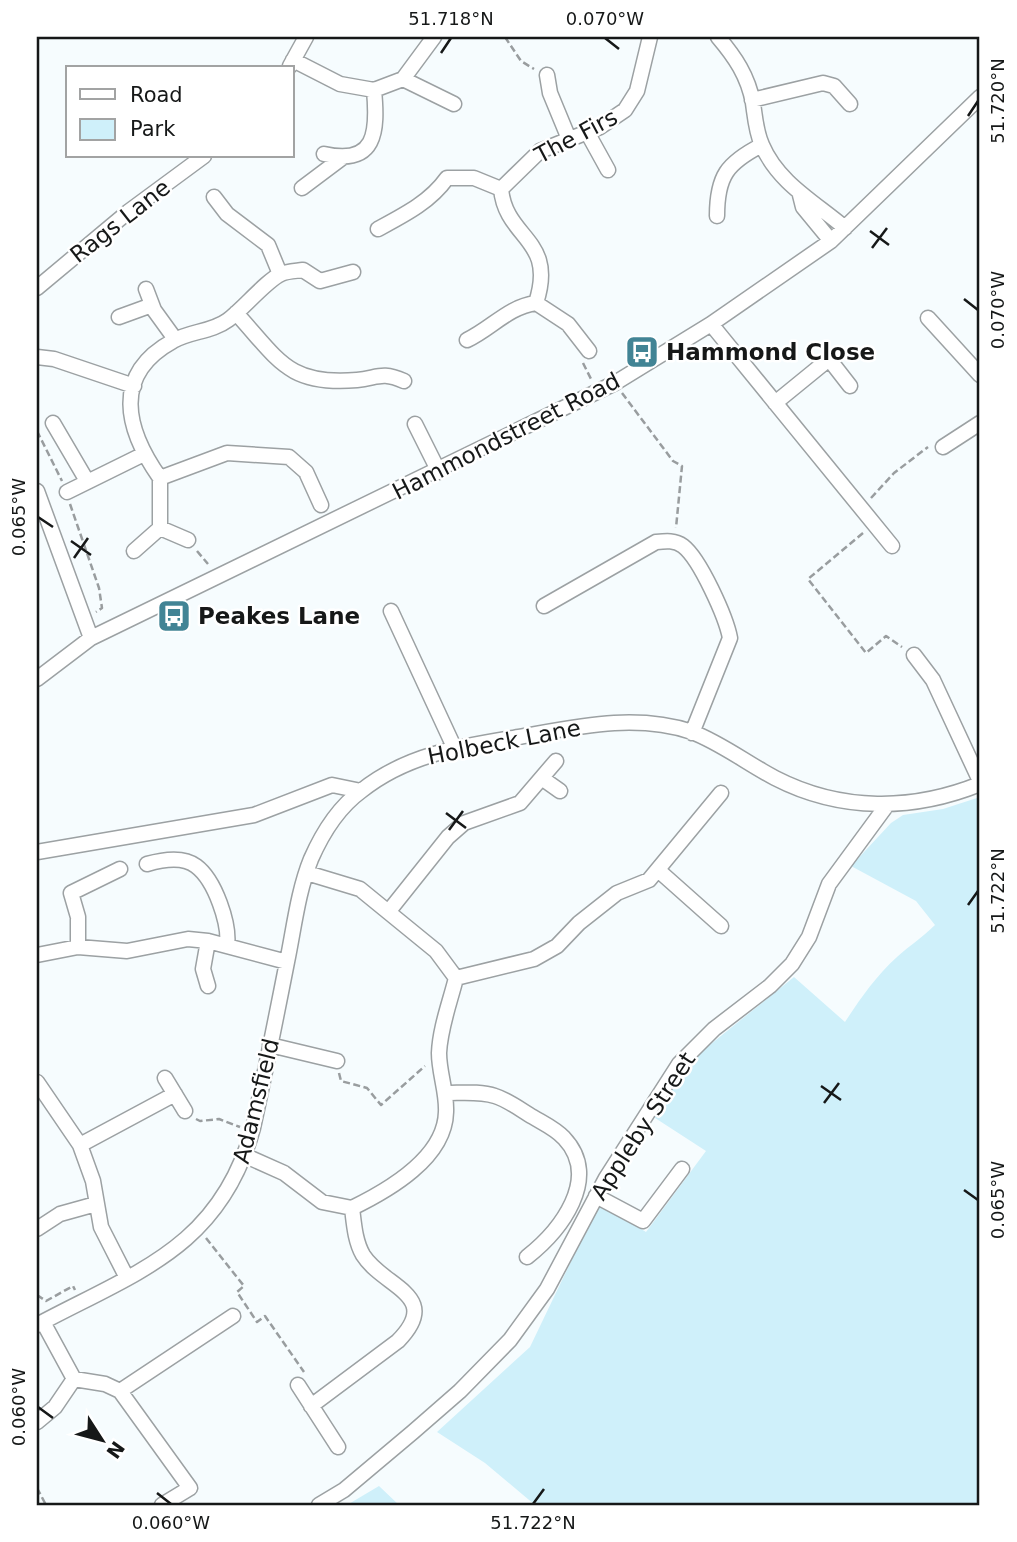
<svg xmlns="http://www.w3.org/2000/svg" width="1017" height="1542" font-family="'DejaVu Sans',sans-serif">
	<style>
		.green { fill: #cff0fa }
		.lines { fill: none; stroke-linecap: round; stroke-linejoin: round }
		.minor-casing { stroke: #9ca1a3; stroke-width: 17 }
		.path { stroke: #999d9f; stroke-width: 2.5; stroke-dasharray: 7 3.5; stroke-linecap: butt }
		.minor { stroke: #fff; stroke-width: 14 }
		.ticks { fill: none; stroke: #161818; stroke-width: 2.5 }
		.labels { text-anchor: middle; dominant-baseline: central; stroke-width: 5; stroke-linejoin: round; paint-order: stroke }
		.street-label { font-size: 23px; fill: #161818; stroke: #fff }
		.poi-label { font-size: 23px; font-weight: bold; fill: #161818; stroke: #fff; text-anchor: start }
		.neatline { fill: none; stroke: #161818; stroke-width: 2.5 }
		.ticks-label { font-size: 18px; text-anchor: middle; fill: #161818 }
	</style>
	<rect width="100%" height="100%" fill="#f6fcfe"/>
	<path class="green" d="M980,797V1505H535L485,1463L437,1432L530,1347L599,1203L646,1232L706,1151L652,1116L674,1083L701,1052L794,977L845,1022C860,999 876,976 897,957C909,946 923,937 935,925L916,901L851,866L891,823L903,815L943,809Z
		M379,1486L399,1505H347Z"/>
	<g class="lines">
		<defs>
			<path id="minor" d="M718,37C735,57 748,76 753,103C755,117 756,132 762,145C778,183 816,203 845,228
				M293,60L340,84L374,90
				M290,66L306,37
				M547,75L550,93L569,139
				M403,79L454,104
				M752,100L823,83L834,86L850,104
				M587,132L608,170
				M324,154C376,166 378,132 374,90L403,79L434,37
				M302,188L342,158
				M800,195L803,207L831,241
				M214,197L227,214L268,245L280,274
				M717,216C717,176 727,163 762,145
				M378,229C404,215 430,202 447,178H474L501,189
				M37,288L128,212L204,156
				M146,289L154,310L175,339
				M536,303C557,238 506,240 501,189L540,151L600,127L625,110L637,91L650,37
				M536,303L568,324L589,351
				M236,313C279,360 288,386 357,380C378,378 381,371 404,381
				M119,317L152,305
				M928,318L980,375
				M711,324L892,546
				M467,340C492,328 508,307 536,303
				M37,357L54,359L134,386
				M775,403L829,359L850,386
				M53,423L87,481
				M415,424L439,472
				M943,447L980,423
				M160,478C126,430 111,375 173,341C190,331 212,332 228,320C243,309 267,280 281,274C287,271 296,271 303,270L320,281L353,272
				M37,491L91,638
				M67,492L144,454
				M160,528L188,540
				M134,551L160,528V478L227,453L289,457L306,472L321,505
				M544,606L656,542C666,541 675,540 683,546C700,559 726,617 730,638L692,733
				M391,611L454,747
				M914,655L933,680L980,781
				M37,679L91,638L615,383L711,324L831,241L980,97
				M543,779L560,791
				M37,852L254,815L332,785L361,791
				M147,864C161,860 183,856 196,866C215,880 230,924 227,946
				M658,870L721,926
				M389,911L448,837L464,823L520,803L556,761
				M208,941L203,969L208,986
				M78,947V917L71,893L120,869
				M37,955L78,947L127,951L188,939L208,941L287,962
				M456,978L534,959L557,946L579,923L617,893L649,880L721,793
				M270,1045L337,1061
				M165,1078L185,1111
				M37,1082L80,1145L93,1181L101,1227L127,1278
				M446,1093C462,1093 480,1091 495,1096C508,1100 521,1110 533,1117C543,1123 556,1129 564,1138C602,1178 560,1231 527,1257
				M80,1145L175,1094
				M246,1156L284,1173L322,1202L352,1208C389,1190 445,1158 446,1112C447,1092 439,1073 439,1053C440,1028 450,1002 456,978L436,951L360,889L307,873
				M596,1196L643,1221L682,1169
				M37,1229L60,1214L96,1204
				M43,1322L74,1379L105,1384L120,1391L233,1316
				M37,1325C136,1272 220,1248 253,1128C265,1073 276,1018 287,962C294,928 298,891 311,859C322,834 339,807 361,791C407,754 463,746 519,737C576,727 635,713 692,732C721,743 748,764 775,778C841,812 913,811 980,784
				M298,1385L338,1447
				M120,1391L190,1488L162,1505
				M311,1406L398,1341C443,1295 384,1288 363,1255C355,1241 354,1224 352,1208
				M37,1422L55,1407L74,1379
				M319,1505L344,1490L413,1432L460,1391L510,1340L547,1289L606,1178L679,1064L714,1029L770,986L792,964L809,937L829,884L887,805"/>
		</defs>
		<use href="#minor" class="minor-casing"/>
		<path class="path" d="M505,37L521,61L534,69
			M583,363L591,379
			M622,393L673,461L682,466L676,528
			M37,431L62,481
			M871,498L894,473L928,447
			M70,504L99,588L102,608L96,612
			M863,533L808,579L866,653L886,636L902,647
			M197,551L208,564
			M339,1073L341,1081L367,1088L381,1105L425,1066
			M196,1119L200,1121L219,1119L240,1127
			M206,1238L244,1286L237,1292L257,1322L265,1316L304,1372
			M37,1295L46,1301L73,1286L75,1290
			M37,1488L46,1505"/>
		<use href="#minor" class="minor"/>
	</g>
	<path class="ticks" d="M605,38L619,49M441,53L451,38M968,116L978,101M870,231L889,245M872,248L887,228M964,299L978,310M38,517L53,527M71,541L91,555M74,558L88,538M446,813L466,828M449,830L463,811M968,905L978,891M821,1086L841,1100M824,1103L839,1083M964,1190L978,1200M38,1407L53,1418M157,1493L171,1504M533,1504L544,1489"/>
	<defs>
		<symbol id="bus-square" viewBox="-11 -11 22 22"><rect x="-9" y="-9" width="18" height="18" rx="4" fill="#428495" stroke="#fff"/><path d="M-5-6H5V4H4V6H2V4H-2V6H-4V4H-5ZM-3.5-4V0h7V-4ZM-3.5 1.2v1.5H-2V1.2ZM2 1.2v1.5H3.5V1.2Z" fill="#fff"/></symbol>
	</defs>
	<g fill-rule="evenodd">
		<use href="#bus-square" x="623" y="333" width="38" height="38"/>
		<use href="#bus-square" x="155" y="597" width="38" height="38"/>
	</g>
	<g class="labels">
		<g class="street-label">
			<text transform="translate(576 136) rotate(-28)">The Firs</text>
			<text transform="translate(120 221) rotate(-38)">Rags Lane</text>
			<text transform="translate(506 436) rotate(-27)">Hammondstreet Road</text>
			<text transform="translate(504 742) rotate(-11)">Holbeck Lane</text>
			<text transform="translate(256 1101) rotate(-76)">Adamsfield</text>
			<text transform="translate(643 1126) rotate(-57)">Appleby Street</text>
		</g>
		<g class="poi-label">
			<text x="666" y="352">Hammond Close</text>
			<text x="198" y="616">Peakes Lane</text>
		</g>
	</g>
	<rect width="1017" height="1542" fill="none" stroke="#ffffff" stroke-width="77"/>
	<rect x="66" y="66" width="228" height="91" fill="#ffffff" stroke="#a2a3a3" stroke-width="2"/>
	<rect x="80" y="89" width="35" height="10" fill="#ffffff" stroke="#a2a3a3" stroke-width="2"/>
	<text x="130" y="102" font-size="21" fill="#161818">Road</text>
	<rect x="80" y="119" width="35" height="21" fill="#cff0fa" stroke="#a2a3a3" stroke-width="2"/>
	<text x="130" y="136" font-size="21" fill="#161818">Park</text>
	<g transform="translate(102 1440) rotate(126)" stroke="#ffffff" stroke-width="5" paint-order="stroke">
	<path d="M0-5L12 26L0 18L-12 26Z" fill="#161818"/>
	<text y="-10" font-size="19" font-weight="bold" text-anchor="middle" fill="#161818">N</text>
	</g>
	<rect x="38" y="38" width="940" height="1466" class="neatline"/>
	<g class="ticks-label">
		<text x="451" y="25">51.718°N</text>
		<text x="605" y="25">0.070°W</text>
		<text transform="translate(998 101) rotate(-90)" y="6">51.720°N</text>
		<text transform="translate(998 310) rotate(-90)" y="6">0.070°W</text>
		<text transform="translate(19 517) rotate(-90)" y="6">0.065°W</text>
		<text transform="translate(998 891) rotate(-90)" y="6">51.722°N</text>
		<text transform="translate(998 1200) rotate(-90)" y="6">0.065°W</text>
		<text transform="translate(19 1407) rotate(-90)" y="6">0.060°W</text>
		<text x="171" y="1529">0.060°W</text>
		<text x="533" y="1529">51.722°N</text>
	</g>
</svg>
